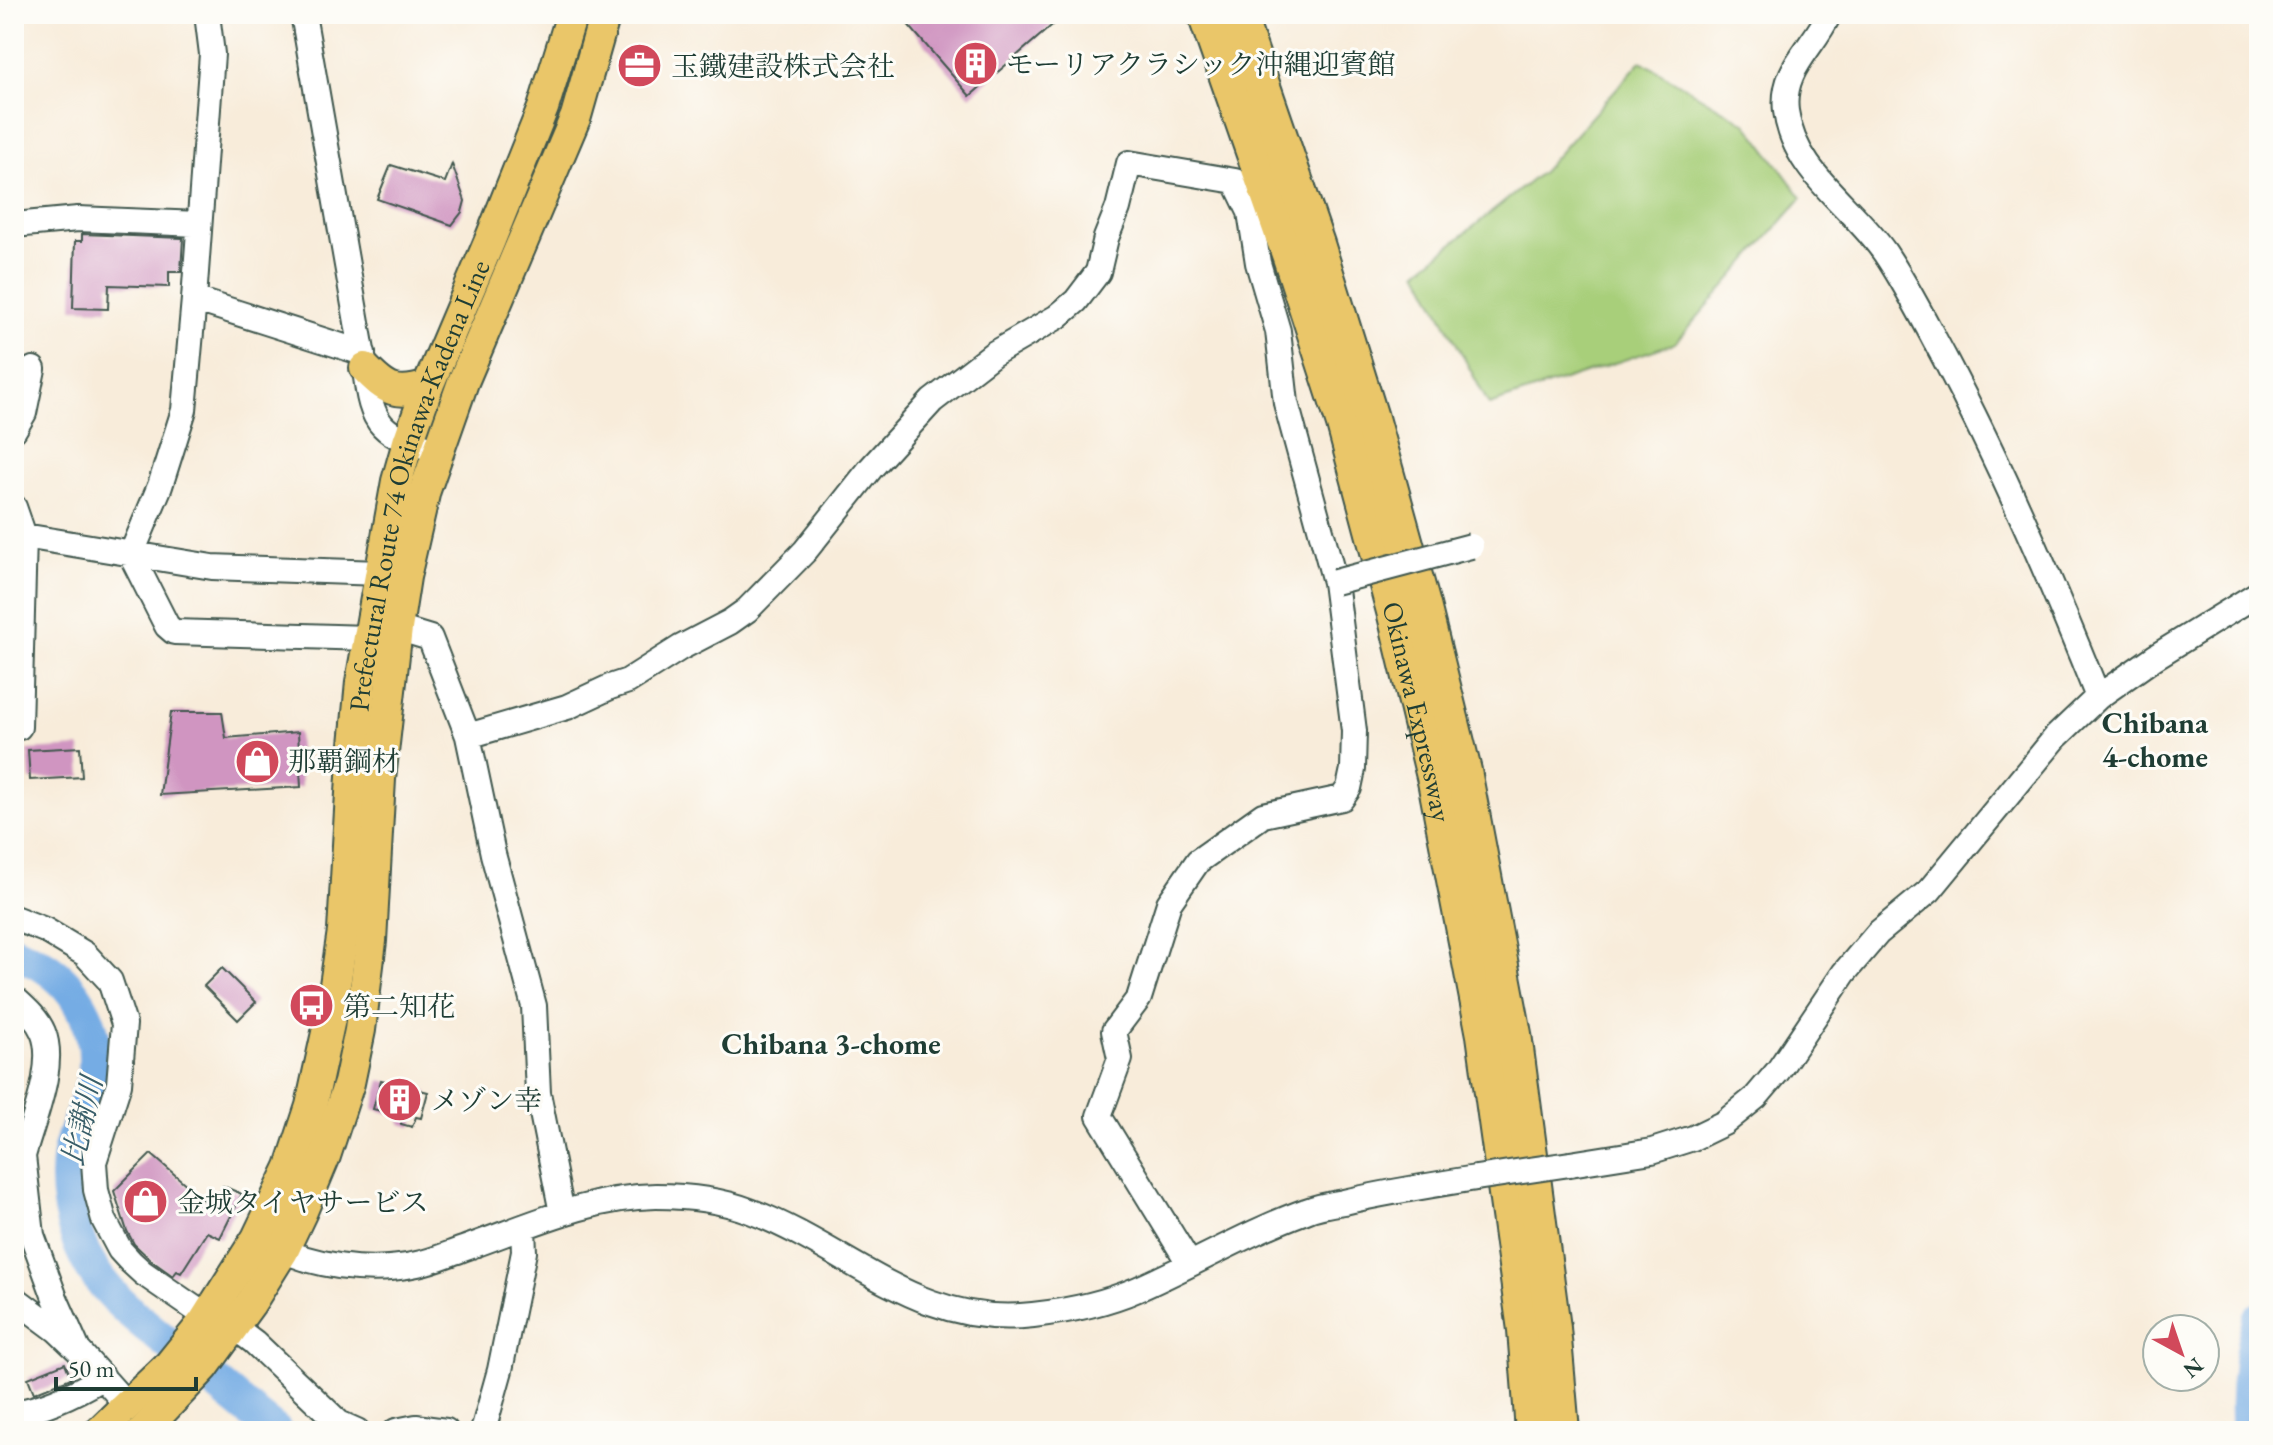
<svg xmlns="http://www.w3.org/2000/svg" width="2273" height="1445" font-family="'EB Garamond','Noto Serif JP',serif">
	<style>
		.green { fill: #a8cf7a; stroke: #648657; stroke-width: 2 }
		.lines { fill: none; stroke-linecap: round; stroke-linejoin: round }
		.river { stroke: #74ace4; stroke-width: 34 }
		.building { fill: #d095c1 }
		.minor-casing { stroke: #40574d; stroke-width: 28 }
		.major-casing { stroke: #40574d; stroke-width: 34 }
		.highway-casing { stroke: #40574d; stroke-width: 38 }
		.minor { stroke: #fff; stroke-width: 24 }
		.major { stroke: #eac669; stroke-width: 30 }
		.highway { stroke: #eac669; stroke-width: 34 }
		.minor-bridge-casing { stroke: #40574d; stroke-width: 28; stroke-linecap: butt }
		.minor-bridge { stroke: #fff; stroke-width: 24 }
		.labels { text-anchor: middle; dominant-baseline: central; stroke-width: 6; stroke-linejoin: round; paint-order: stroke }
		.poi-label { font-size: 28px; fill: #1f3d34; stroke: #fdfcf7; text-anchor: start }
		.street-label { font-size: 28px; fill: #1f3d34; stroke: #fdfcf7 }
		.neighbourhood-label { font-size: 30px; font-weight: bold; fill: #1f3d34; stroke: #fdfcf7 }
		.water-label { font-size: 30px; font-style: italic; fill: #395e69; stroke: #fdfcf7 }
	</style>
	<rect width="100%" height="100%" fill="#fdfcf7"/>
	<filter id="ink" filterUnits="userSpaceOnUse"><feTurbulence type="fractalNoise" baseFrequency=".0125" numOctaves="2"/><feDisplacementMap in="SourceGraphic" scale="16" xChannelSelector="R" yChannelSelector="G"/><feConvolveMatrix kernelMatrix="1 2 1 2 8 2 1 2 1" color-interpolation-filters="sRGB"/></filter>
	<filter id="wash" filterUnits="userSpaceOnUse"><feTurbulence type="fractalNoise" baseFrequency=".006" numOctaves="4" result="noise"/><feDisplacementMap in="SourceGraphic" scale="32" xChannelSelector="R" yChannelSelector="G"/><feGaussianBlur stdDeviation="1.8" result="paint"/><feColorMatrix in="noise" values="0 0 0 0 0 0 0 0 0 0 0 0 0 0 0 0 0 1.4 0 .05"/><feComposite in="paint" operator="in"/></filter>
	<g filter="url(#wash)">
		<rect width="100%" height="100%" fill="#f8ecda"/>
		<path class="green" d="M1641,61L1747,124L1802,198L1675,343L1489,405L1418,271L1543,171Z"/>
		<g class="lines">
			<path class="river" d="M14,952C23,956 33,960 42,965C81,989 102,1034 93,1079C88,1104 74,1128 69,1154C63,1189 71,1229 87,1260C106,1297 145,1324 176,1350C209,1377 241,1405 275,1431
				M2248,1431C2244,1392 2249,1356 2259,1319"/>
		</g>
		<g id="blocks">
			<path class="building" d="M899,14H1065L970,96Z
				M452,164L465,201L462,212L452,225L377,199L391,165L445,182Z
				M82,234L183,238L181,272H169V287L109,285L108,309L73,308L75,241H82Z
				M171,712H222L226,738L298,732L301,787L160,795Z
				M80,747L82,777L30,780L28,750Z
				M222,968L256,1002L238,1020L204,986Z
				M381,1080L428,1092L421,1118L416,1117L412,1127L401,1124L400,1116L373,1109Z
				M151,1154L212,1207L223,1186L242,1194L220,1238L207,1232L181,1273L177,1271L173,1276L152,1261L134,1244L127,1231L114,1191Z
				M65,1363L71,1378L34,1393L28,1378Z"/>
		</g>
	</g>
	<g filter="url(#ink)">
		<use href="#blocks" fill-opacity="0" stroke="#40574d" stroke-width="2"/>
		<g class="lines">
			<defs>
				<path id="minor" d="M207,14L212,54L194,299L184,410L160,486L131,555L167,626L174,632L368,638
					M303,14L365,368C371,428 382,435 438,450
					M1829,14C1813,49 1781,69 1786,111C1794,173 1852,205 1885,253C1908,287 1926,324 1945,359C2003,469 2052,582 2098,697
					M14,225L78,219L199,224
					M194,299L363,353
					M14,430L24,413L33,369
					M14,507L24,536L19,727
					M14,539L24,536L212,567L380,573
					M397,628L430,638L468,736L493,854L534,1006L538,1093L562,1213
					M468,736L567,707L610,687L628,681L680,648L730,622L747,610L805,551L871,468L932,401L993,354L1057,317L1076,301L1098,272L1106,238L1118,208L1129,163L1235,181L1250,212L1258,263L1278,331L1286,403L1335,582L1354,731L1353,769L1349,788L1342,798L1263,815L1198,861L1169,903L1139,998L1114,1031L1120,1059L1099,1116L1189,1263
					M14,918L45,930L85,954L110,981L124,1024L119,1084L94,1162L96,1190L104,1220L120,1250L131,1262L143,1273L207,1317
					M14,998C25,1008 37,1018 43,1032C57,1065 32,1122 23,1156
					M14,1146L23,1156L32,1235L55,1298L78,1350
					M1570,1164L1652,1151L1693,1138L1724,1123L1756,1097L1778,1071L1844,973L1878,933L1929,891L2056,737L2098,697L2155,657L2259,593
					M268,1244C313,1266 367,1275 417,1264C432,1261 446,1255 460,1250C524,1228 587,1197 656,1196C688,1196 721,1200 750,1211C849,1248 919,1329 1033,1315C1068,1311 1106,1303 1138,1289C1195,1264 1248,1232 1306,1211C1318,1206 1331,1204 1344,1202C1387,1192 1432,1185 1476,1178
					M14,1298L57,1330L78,1350L128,1406
					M234,1327L254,1342L339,1423L357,1431
					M14,1413C46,1408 75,1394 103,1377
					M396,1431L416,1427L446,1431
					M483,1431L500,1370L524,1252L523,1228"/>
				<g id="major">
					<path d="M365,368C387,391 397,396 428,386"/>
					<path id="s1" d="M100,1431L170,1364L203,1323L257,1238L291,1167L311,1106L330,1019L343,931L352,776L361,682L397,481L408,442L428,386L490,240L543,108L572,14"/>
					<path d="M143,1431L204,1367L250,1304L283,1251L302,1211L325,1156L349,1083L360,1030L371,941L380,779L397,628L405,577L425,490L463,382L576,116L605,14"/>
				</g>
				<g id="highway">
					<path id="s2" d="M1205,14L1290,257L1344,424L1395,615L1435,781L1484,1035L1525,1330L1533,1431"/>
					<path d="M1238,14L1317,244L1371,418L1423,605L1464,771L1514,1034L1553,1328L1562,1431"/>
				</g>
			</defs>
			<use href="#minor" class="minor-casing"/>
			<use href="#major" class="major-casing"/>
			<use href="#highway" class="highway-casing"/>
			<use href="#minor" class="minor"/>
			<use href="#major" class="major"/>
			<use href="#highway" class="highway"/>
			<defs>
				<path id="minor-bridge" d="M1335,582L1471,546
					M1476,1178L1570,1164"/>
			</defs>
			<use href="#minor-bridge" class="minor-bridge-casing"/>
			<use href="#minor-bridge" class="minor-bridge"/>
		</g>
	</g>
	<defs>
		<symbol id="building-disc" viewBox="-11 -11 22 22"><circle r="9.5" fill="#d1495b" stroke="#fdfcf7"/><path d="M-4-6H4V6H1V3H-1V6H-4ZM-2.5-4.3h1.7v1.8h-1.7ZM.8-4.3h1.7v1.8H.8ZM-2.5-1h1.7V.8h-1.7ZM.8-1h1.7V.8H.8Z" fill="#fff"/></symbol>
		<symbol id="office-disc" viewBox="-11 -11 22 22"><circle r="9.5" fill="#d1495b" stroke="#fdfcf7"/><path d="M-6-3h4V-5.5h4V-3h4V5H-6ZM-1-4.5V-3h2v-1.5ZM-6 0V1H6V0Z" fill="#fff"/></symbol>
		<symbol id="shop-disc" viewBox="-11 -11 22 22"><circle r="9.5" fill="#d1495b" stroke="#fdfcf7"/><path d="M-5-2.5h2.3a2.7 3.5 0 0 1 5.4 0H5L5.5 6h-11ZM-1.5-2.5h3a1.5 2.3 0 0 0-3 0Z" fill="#fff"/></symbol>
		<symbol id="bus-disc" viewBox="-11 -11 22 22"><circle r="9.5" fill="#d1495b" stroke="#fdfcf7"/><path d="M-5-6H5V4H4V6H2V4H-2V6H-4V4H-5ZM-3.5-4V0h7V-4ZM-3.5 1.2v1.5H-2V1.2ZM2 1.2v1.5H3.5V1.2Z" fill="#fff"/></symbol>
	</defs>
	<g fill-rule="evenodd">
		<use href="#building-disc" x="950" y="38" width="51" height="51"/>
		<use href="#office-disc" x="614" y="40" width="51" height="51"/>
		<use href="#shop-disc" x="232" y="736" width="51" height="51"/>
		<use href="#bus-disc" x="286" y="980" width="51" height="51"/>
		<use href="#building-disc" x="374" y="1074" width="51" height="51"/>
		<use href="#shop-disc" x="120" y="1176" width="51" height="51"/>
	</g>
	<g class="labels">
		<g class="poi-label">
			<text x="1006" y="64">モーリアクラシック沖縄迎賓館</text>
			<text x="671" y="66">玉鐵建設株式会社</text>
			<text x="288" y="761">那覇鋼材</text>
			<text x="343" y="1006">第二知花</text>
			<text x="431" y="1100">メゾン幸</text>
			<text x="177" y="1202">金城タイヤサービス</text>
		</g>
		<g class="street-label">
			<text stroke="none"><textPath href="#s1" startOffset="1026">Prefectural Route 74 Okinawa-Kadena Line</textPath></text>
			<text stroke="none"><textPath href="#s2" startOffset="730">Okinawa Expressway</textPath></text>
		</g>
		<g class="neighbourhood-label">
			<text x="2155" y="722">Chibana<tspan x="2155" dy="34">4-chome</tspan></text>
			<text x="831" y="1043">Chibana 3-chome</text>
		</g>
		<g class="water-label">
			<text transform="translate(82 1121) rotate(-77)">比謝川</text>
		</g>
	</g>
	<rect width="2273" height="1445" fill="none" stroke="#fdfcf7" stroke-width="48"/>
	<g transform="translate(2181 1353) rotate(140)"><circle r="38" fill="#fdfcf7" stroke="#a4b0a9" stroke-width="2"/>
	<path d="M0-6L14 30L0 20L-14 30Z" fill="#d1495b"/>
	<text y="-12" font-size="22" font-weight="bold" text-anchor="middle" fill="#1f3d34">N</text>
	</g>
	<path d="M56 1377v12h140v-12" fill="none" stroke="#1f3d34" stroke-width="4"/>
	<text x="68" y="1377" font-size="24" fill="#1f3d34" stroke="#fdfcf7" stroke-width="6" paint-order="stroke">50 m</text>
</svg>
